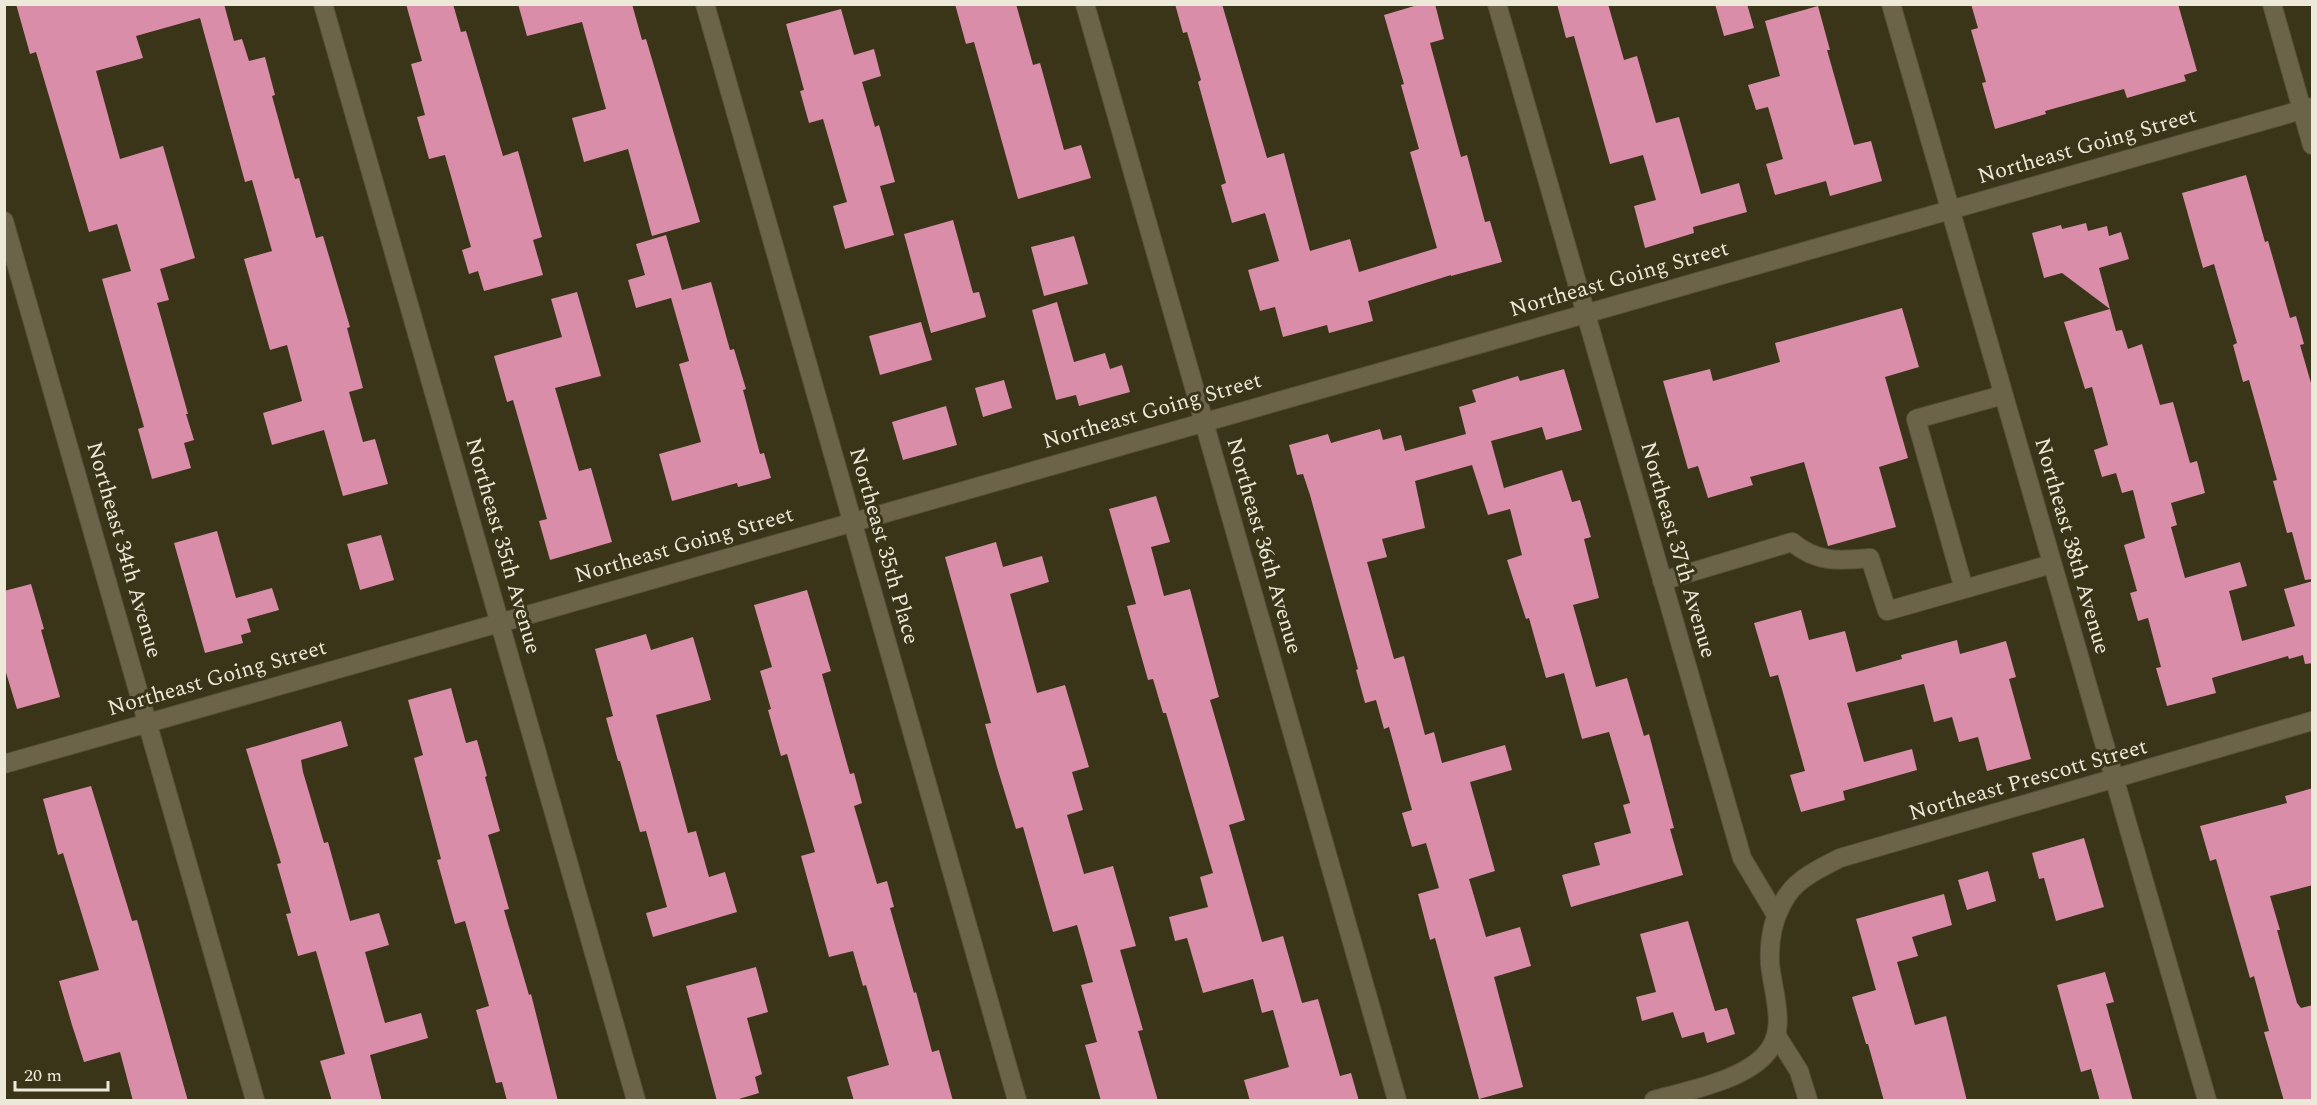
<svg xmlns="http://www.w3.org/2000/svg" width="2317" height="1105" font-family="Spectral,serif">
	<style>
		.building { fill: #d98da8 }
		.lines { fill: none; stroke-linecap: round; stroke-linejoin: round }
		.lane-casing { stroke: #56513a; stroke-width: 20 }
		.street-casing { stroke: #56513a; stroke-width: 20 }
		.secondary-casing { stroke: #56513a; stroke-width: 20 }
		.lane { stroke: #6b6448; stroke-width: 18 }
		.street { stroke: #6b6448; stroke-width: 18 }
		.secondary { stroke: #6b6448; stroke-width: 18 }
		.labels { text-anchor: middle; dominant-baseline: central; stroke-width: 6; stroke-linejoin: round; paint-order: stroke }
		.street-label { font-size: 22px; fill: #ede9d9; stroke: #3a3419 }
	</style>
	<rect width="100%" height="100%" fill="#3a3419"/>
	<path class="building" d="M16,4H224L234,41L242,39L249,61L265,57L275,95L272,96L295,179L299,178L316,238L323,236L350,327L347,328L363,388L349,392L363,442L375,439L388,484L343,496L324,430L272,445L263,413L302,401L287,345L270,350L244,259L272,251L252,180L245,182L200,18L136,36L143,58L96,71L120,159L163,146L195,258L160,269L169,300L157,303L188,414H186L194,440L184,443L191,468L152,479L138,429L144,427L102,279L131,271L117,224L89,232L36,52L30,54Z
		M406,4H453L461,32L466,31L503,156L518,151L542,237L533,240L543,275L484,291L478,271L469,274L462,250L471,247L445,155L429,159L417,117L425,115L411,64L422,61Z
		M518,4H632L642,40L646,39L700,222L652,236L628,149L584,162L572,118L606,109L582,22L527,36Z
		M955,4H1016L1033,65L1040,63L1064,150L1081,145L1091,178L1018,199L974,42L966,44Z
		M1175,4H1222L1267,158L1284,153L1310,251L1350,239L1359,272L1437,248L1410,152L1419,149L1401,85L1404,84L1384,15L1421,4H1435L1444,39L1430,43L1461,157L1467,155L1485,222L1490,221L1502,262L1451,276V275L1368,301L1373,321L1329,333L1327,325L1283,337L1275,307L1260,311L1248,270L1279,261L1265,213L1232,223L1221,185L1226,183L1198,82L1201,80L1187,32L1183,33Z
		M1557,4H1608L1624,60L1637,56L1656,123L1679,117L1701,194L1739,183L1747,212L1693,227L1694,233L1645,248L1634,206L1656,200L1643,155L1610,164L1574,36L1566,38Z
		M1715,4H1747L1754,28L1724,36Z
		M1971,4H2178L2197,71L2184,75L2186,81L2127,98L2124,89L2045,111L2046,114L1995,129L1982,83L1986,82L1971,30L1978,28Z
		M1818,6L1830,50H1827L1854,145L1871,141L1882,181L1830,196L1826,181L1775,195L1766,164L1783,159L1768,107L1756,110L1748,85L1780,76L1765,21Z
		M841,9L854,55L874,49L881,76L862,82L875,127L879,125L895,182L880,186L894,235L845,249L833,206L847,202L823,119L809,123L800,91L804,90L786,24Z
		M2246,175L2265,242L2268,241L2290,318L2296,316L2304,344L2300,345L2313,390V579L2305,580L2292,532L2287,533L2273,481L2277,480L2249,380L2243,382L2233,345L2237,343L2214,264L2203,268L2182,193Z
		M953,220L973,293L979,292L986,317L931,333L904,234Z
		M2086,223L2088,231L2107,226L2109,236L2121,232L2129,259L2099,268L2110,309L2062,273L2044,278L2032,233L2061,225L2062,229Z
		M666,235L682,290L711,282L730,350L734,349L746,389L743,390L760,454L764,453L771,478L738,487L737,483L672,501L659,454L701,442L679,364L689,361L671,298L636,308L628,280L645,275L636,244Z
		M1074,236L1088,284L1044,296L1031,247Z
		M577,292L601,376L555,388L579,471L591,468L612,542L550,560L539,521L547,519L513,400L507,402L494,356L562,337L551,299Z
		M1057,302L1074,362L1105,353L1110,369L1122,365L1130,392L1079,406L1076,395L1056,400L1032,310Z
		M1902,308L1919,367L1885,377L1908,458L1879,467L1896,527L1828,546L1804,462L1750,477L1753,485L1708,498L1698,466L1688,469L1663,381L1710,369L1713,381L1780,362L1775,343Z
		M2110,309L2116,331L2122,330L2128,349L2142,344L2160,405L2173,402L2190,463L2197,461L2205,493L2171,503L2177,525L2171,527L2185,578L2240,562L2247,586L2229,591L2242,641L2295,626L2284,589L2313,581V663L2305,664L2303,655L2289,659L2288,656L2212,678L2216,693L2167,706L2156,668L2161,667L2148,618L2138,621L2130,593L2137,591L2124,545L2145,538L2133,490L2122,493L2116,473L2102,477L2094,450L2108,445L2092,387L2085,389L2064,322Z
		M921,322L932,360L880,375L869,336Z
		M1564,369L1582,430L1546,440L1542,427L1491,441L1505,492L1504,488L1562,470L1572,502L1580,500L1591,537L1584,539L1599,598L1573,605L1596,687L1627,678L1644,736L1649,734L1674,828L1670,829L1683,875L1571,907L1562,875L1600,865L1594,843L1631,833L1623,805L1630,803L1609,732L1582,739L1564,673L1546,678L1529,618L1526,619L1507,560L1522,555L1510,509L1488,515L1472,465L1415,481L1425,528L1382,539L1387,557L1367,562L1394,659L1404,656L1425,735L1434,732L1442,763L1505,745L1512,770L1470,782L1495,871L1469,879L1486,937L1520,927L1531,966L1494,977L1523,1087L1479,1099L1435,938L1430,940L1418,894L1439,888L1426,843L1412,847L1402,813L1412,810L1389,727L1384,729L1376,700L1365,703L1356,670L1358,669L1310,495L1303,474L1297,475L1289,445L1328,434L1331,443L1380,429L1383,440L1401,435L1405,451L1466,434L1459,407L1476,402L1472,390L1518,376L1520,381Z
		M1004,380L1012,408L983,417L975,388Z
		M946,406L957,445L903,460L892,422Z
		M1156,496L1170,542L1151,547L1164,596L1190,589L1219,697L1210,700L1245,820L1229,825L1262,942L1283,936L1302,1003L1318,999L1340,1076L1351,1073L1359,1101H1250L1244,1080L1289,1067L1273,1010L1262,1013L1253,979L1203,993L1187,938L1175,941L1169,917L1208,907L1200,877L1213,873L1166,713H1163L1153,679L1148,680L1127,606L1136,604L1109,509Z
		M217,531L236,598L272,588L279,610L247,619L251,632L241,635L243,643L205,653L174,543Z
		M381,535L394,580L360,590L347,544Z
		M996,542L1003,567L1042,556L1049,582L1010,594L1037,693L1065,685L1089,767L1072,772L1083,810L1067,815L1084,874L1113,866L1136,946L1120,950L1143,1030L1138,1031L1158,1101H1101L1085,1045L1097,1042L1081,985L1093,982L1077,925L1053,932L1023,827L1016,829L997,767L985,724L991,723L945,557Z
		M31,584L44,629L41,630L60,697L17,709L4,666V591Z
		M807,590L831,671L822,674L850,774L854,773L862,803L854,806L877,884L887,881L894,907L890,908L914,993L916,992L932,1052L939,1050L953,1101H854L847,1077L889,1065L866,985L863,986L853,951L829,957L801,856L815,852L787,754L781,756L768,710L771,709L760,671L772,667L754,605Z
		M1801,610L1809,640L1845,631L1856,672L1902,659L1901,655L1957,640L1960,654L2006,641L2016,677L2009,679L2031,759L1987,771L1978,737L1959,742L1952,717L1934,722L1924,684L1847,703L1864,762L1912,749L1917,770L1843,791L1845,800L1801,812L1790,775L1805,771L1778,675L1770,677L1754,623Z
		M646,634L651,650L693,637L711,700L656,715L688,833L696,831L709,877L725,872L737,912L653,937L646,913L667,907L646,831L640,832L620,761H618L606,718L613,716L595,649Z
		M451,688L466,743L477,740L487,776L485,777L500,831L488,835L509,909L504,910L529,995L531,994L558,1101H507L502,1082L496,1083L476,1010L489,1006L465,921L455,924L437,860L441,859L414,758L423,755L408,700Z
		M341,721L348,746L301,760L303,772L324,843L328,842L350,921L379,913L389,945L365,952L385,1023L421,1013L428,1038L370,1055L382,1101H332L320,1061L345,1054L316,951L298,956L286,914L291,913L277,864L281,863L246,749Z
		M91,786L132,921L137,920L188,1101H133L120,1052L84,1062L72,1025L59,981L99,970L63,853L58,855L43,799Z
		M2313,788V885L2270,896L2280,930H2277L2297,1003L2301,1008L2313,1005V1101H2284L2264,1032L2269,1031L2254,976L2250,978L2216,859L2210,861L2200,826L2287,803L2285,796Z
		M2084,838L2104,907L2056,921L2044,878L2039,879L2032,853Z
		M1988,871L1996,901L1967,910L1958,880Z
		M1944,894L1952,925L1912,937L1918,956L1897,962L1915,1025L1946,1016L1967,1101H1884L1868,1044H1866L1852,997L1876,990L1856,919Z
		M1688,921L1715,1011L1727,1008L1735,1034L1707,1043L1704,1032L1682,1038L1673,1012L1642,1021L1636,997L1656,992L1640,934Z
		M756,967L768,1012L747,1018L762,1074L755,1077L759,1093L732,1101H717L686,986Z
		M2105,972L2114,1002L2106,1004L2133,1101H2100L2091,1069L2081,1072L2057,985Z"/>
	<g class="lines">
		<defs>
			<path id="lane" d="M1662,581L1792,542C1817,563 1839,561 1870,558L1887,611L2052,564
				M1964,589L1916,419L2003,395"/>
			<path id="street" d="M323,4L636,1100
				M705,4L1017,1100
				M1085,4L1397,1100
				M1497,4L1742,858L1776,915
				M1891,4L2207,1100
				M2272,4L2312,145
				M4,221L255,1100
				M4,764L2312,107
				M1777,1036L1799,1071L1808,1100"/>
			<path id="secondary" d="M1654,1100C1687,1091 1740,1081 1764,1056C1789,1031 1773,995 1770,964C1769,945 1772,923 1781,906C1785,898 1790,890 1797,884C1810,872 1825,866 1840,858L2312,721"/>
		</defs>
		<use href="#lane" class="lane-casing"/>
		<use href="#street" class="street-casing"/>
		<use href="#secondary" class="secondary-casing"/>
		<use href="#lane" class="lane"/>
		<use href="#street" class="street"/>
		<use href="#secondary" class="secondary"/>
	</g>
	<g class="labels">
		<g class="street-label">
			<text transform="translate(2087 146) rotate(-16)">Northeast Going Street</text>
			<text transform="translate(1619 279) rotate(-16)">Northeast Going Street</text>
			<text transform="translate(1152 411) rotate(-16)">Northeast Going Street</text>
			<text transform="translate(684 545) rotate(-16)">Northeast Going Street</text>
			<text transform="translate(503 546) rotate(74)">Northeast 35th Avenue</text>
			<text transform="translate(884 546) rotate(74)">Northeast 35th Place</text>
			<text transform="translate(1264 546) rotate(74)">Northeast 36th Avenue</text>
			<text transform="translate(2072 546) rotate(74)">Northeast 38th Avenue</text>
			<text transform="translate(124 550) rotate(74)">Northeast 34th Avenue</text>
			<text transform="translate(1678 550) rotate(74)">Northeast 37th Avenue</text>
			<text transform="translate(217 678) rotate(-16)">Northeast Going Street</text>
			<text transform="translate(2028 780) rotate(-16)">Northeast Prescott Street</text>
		</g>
	</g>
	<rect width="2317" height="1105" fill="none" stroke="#ede9d9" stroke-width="12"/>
	<path d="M15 1081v9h93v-9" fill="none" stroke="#ede9d9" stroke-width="3"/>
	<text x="24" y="1081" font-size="18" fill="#ede9d9" stroke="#3a3419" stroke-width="4.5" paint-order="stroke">20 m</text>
</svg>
